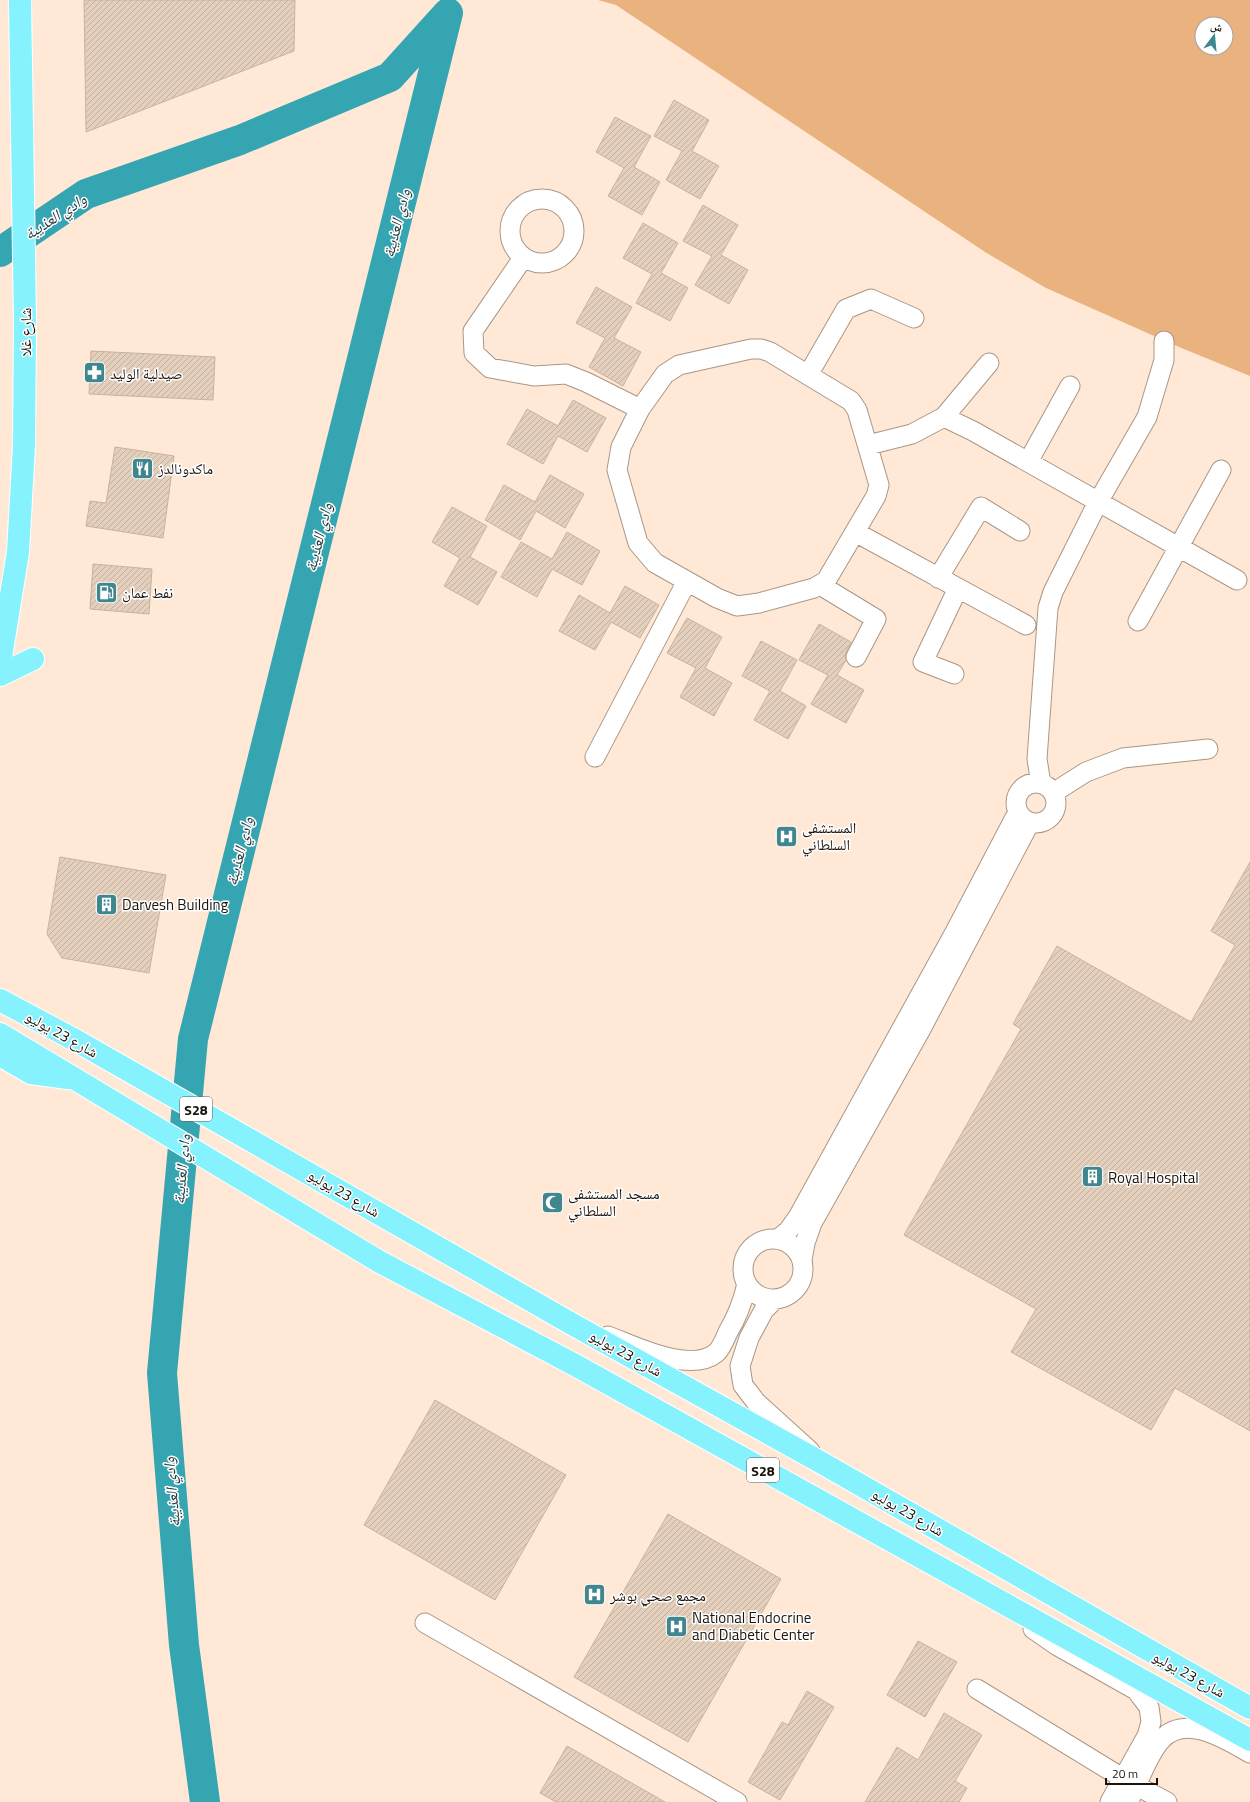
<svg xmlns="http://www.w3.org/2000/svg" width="1250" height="1802" font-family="'Titillium Web','Noto Naskh Arabic',sans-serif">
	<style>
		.grass { fill: #e9b27f; fill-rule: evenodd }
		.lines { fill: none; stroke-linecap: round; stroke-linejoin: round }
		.river { stroke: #36a5b2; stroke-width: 30 }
		.building { fill: url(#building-hatch); stroke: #c7b2a0 }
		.street-casing { stroke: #aa9684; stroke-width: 21 }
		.primary-casing { stroke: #fff; stroke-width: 24 }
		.street { stroke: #fff; stroke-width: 19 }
		.primary { stroke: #85f2fe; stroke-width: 22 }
		.labels { text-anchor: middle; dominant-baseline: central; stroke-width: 3; stroke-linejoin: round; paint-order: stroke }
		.shield { fill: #fff; stroke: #5f5a56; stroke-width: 1 }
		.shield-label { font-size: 14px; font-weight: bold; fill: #1b130d }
		.street-label { font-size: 15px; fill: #1b130d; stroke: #fff }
		.poi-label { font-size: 15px; fill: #1b130d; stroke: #fff; text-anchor: start }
		.water-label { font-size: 16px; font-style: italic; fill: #253d41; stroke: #fff }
	</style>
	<defs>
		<pattern id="building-hatch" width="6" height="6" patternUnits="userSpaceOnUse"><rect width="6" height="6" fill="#e4cfbc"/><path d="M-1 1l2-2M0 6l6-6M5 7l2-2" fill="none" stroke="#c3b1a0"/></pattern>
	</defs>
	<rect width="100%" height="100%" fill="#ffe9d6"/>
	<path class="grass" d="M598,0H1250V376L1179,347L1046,288L985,252L616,5ZM1202,24H1226V48H1202Z"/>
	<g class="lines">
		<path class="river" d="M0,252L86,194L240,140L390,77L447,14
			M205,1802L184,1645L162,1373L193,1039L448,13"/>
	</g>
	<path class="building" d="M84,0H295L294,51L86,132Z
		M674,100L709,120L692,151L719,166L700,199L666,180L682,151L654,136Z
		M615,117L651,136L634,167L660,182L642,215L608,196L624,168L596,152Z
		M703,205L738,225L721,255L748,270L729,304L695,285L712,256L683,241Z
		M643,223L678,243L661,273L688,288L670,321L636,303L652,274L623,258Z
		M596,287L632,307L614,338L641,352L623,386L589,367L605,338L576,323Z
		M91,351L215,357L213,400L89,394Z
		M573,400L606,418L587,452L558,436L543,464L507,444L527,409L558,426Z
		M115,447L174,456L163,538L86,526L90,501L106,503Z
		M550,475L584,494L565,528L536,511L520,540L485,520L504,485L535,502Z
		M452,507L487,526L470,557L497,572L478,605L444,586L460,558L432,542Z
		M567,532L600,551L582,585L552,569L537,597L501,577L521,542L552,559Z
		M93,564L152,569L149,614L90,609Z
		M625,586L659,605L640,638L611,622L595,650L559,631L579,595L610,613Z
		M687,618L722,637L705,668L732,683L714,716L680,697L696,668L667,653Z
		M819,624L851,642L846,652V660L837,675L864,690L846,723L811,704L828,675L799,660Z
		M761,641L797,660L780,691L806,706L788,739L754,720L770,691L742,676Z
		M60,857L166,875L149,973L62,958L47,934Z
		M1250,862V1431L1175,1388L1151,1430L1011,1352L1036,1309L904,1235L1021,1029L1013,1024L1057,946L1191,1022L1235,945L1211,931Z
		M435,1400L566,1475L495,1600L364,1525Z
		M668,1514L781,1579L688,1742L574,1677Z
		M918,1641L957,1662L925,1717L887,1695Z
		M807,1691L834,1707L780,1800L748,1782L782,1722L788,1725Z
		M944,1713L982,1735L955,1781L967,1788L959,1802H865L897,1747L918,1760Z
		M567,1746L665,1802H556L540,1793Z"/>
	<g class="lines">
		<defs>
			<path id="street" d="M510 231a32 32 0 1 1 64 0a32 32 0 1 1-64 0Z
				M523,258L473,331L474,353L490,368L534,376L566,374L586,382L640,409
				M751,349H761L770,352L851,401L857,410L879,485L876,496L826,581L814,588L759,603L737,606L717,598L655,563L638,543L617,470L621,447L640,409L665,374L679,365Z
				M808,375L846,309L871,299L914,318
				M944,417L973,431L1237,580
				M868,445L912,434L944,417L989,363
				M1028,462L1070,386
				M855,532L1026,625
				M938,578L981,507L1020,531
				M820,585L876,619L856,657
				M1138,621L1221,470
				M954,674L923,662L958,588
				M595,757L687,581
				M1016 803a20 20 0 1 1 40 0a20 20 0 1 1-40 0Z
				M1041,784L1037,759L1048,608L1053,592L1098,502L1147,417L1164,360V341
				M1053,793L1086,772L1123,758L1208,749
				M743 1269a30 30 0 1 1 60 0a30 30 0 1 1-60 0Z
				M778,1239L788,1231L798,1217L955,932L1018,812
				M802,1260L805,1243L812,1223L921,1029L1030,822
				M775,1299L764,1310L749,1338L740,1366L743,1385L756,1402L810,1451
				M608,1336C635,1346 690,1374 716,1353C721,1349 725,1339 728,1332C737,1317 743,1301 747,1284
				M425,1623L737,1802
				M1033,1629L1056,1645L1136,1690L1149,1707L1151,1722L1147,1736L1110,1802
				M977,1689L1124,1779L1167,1802
				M1128,1802C1139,1783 1147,1755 1161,1740C1185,1713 1225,1739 1250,1753"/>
			<path id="primary" d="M0,663L18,552L24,446L25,321L20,0
				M0,675L33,659
				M0,1000L75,1040L572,1324L822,1463L1250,1708
				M0,1034L380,1262L575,1365L1250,1740
				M0,1055L31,1073L68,1078"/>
		</defs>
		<use href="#street" class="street-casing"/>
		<use href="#primary" class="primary-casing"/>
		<use href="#street" class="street"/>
		<use href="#primary" class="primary"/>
	</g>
	<defs>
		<symbol id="pharmacy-square" viewBox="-11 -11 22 22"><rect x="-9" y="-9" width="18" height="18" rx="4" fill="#3f868f" stroke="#fff"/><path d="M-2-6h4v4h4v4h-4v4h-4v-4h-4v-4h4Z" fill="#fff"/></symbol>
		<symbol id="restaurant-square" viewBox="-11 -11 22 22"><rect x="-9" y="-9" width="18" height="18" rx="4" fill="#3f868f" stroke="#fff"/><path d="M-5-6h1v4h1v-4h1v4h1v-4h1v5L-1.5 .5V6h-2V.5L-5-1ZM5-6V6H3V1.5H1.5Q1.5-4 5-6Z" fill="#fff"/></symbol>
		<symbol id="fuel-square" viewBox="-11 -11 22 22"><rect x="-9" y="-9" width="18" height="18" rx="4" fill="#3f868f" stroke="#fff"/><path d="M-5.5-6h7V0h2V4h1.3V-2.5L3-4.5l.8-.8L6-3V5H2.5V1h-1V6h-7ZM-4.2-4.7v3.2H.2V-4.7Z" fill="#fff"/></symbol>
		<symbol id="hospital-square" viewBox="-11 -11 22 22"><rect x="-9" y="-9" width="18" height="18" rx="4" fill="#3f868f" stroke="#fff"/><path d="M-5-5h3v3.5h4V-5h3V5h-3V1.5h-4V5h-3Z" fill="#fff"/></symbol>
		<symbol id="building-square" viewBox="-11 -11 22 22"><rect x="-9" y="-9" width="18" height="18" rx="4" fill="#3f868f" stroke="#fff"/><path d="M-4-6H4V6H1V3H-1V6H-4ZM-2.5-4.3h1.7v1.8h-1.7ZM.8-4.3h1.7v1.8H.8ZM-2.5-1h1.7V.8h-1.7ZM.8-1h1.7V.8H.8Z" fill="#fff"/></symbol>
		<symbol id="mosque-square" viewBox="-11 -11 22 22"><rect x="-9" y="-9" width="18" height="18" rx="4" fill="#3f868f" stroke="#fff"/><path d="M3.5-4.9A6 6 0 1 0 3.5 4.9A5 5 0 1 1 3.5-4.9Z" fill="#fff"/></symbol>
	</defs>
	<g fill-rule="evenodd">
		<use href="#pharmacy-square" x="82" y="360" width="25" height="25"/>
		<use href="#restaurant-square" x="130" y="456" width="25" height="25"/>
		<use href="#fuel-square" x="94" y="580" width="25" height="25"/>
		<use href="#hospital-square" x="774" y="824" width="25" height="25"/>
		<use href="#building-square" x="94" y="892" width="25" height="25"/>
		<use href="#building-square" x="1080" y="1164" width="25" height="25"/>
		<use href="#mosque-square" x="540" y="1190" width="25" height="25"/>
		<use href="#hospital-square" x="582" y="1582" width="25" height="25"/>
		<use href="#hospital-square" x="664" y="1614" width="25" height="25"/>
	</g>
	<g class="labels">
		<g class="shield">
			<rect x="180" y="1097" width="32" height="24" rx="3"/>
			<rect x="747" y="1458" width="32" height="24" rx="3"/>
		</g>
		<g class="shield-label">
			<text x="196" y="1109">S28</text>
			<text x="763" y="1470">S28</text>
		</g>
		<g class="street-label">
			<text transform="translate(25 332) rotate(-90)">شارع غلا</text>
			<text transform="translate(62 1034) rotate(29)">شارع 23 يوليو</text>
			<text transform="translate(344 1193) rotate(30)">شارع 23 يوليو</text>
			<text transform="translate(626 1353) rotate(29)">شارع 23 يوليو</text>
			<text transform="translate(908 1512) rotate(30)">شارع 23 يوليو</text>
			<text transform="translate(1189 1674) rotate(29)">شارع 23 يوليو</text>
		</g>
		<g class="poi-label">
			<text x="110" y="373">صيدلية الوليد</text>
			<text x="158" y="468">ماكدونالدز</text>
			<text x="122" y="592">نفط عمان</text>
			<text x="802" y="827">المستشفى<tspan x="802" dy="17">السلطاني</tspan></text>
			<text x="122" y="904">Darvesh Building</text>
			<text x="1108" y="1177">Royal Hospital</text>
			<text x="568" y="1193">مسجد المستشفى<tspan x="568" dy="17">السلطاني</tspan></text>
			<text x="610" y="1595">مجمع صحي بوشر</text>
			<text x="692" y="1617">National Endocrine<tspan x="692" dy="17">and Diabetic Center</tspan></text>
		</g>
		<g class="water-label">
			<text transform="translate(55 216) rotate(-33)">وادي العذيبة</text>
			<text transform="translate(396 223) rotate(-76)">وادي العذيبة</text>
			<text transform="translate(318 537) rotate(-76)">وادي العذيبة</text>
			<text transform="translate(239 851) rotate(-76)">وادي العذيبة</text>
			<text transform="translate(181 1169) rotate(-85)">وادي العذيبة</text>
			<text transform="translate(171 1492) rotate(-95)">وادي العذيبة</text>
		</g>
	</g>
	<g transform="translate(1214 36) rotate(16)"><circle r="19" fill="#ffffff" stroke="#a4a19e"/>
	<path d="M0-3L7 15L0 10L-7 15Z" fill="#3f868f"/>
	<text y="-6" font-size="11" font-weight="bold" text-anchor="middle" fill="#1b130d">ش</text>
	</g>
	<path d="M1106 1778v6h51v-6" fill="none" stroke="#1b130d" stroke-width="2"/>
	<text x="1112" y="1778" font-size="12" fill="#1b130d" stroke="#ffffff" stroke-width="3" paint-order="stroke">20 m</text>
</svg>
